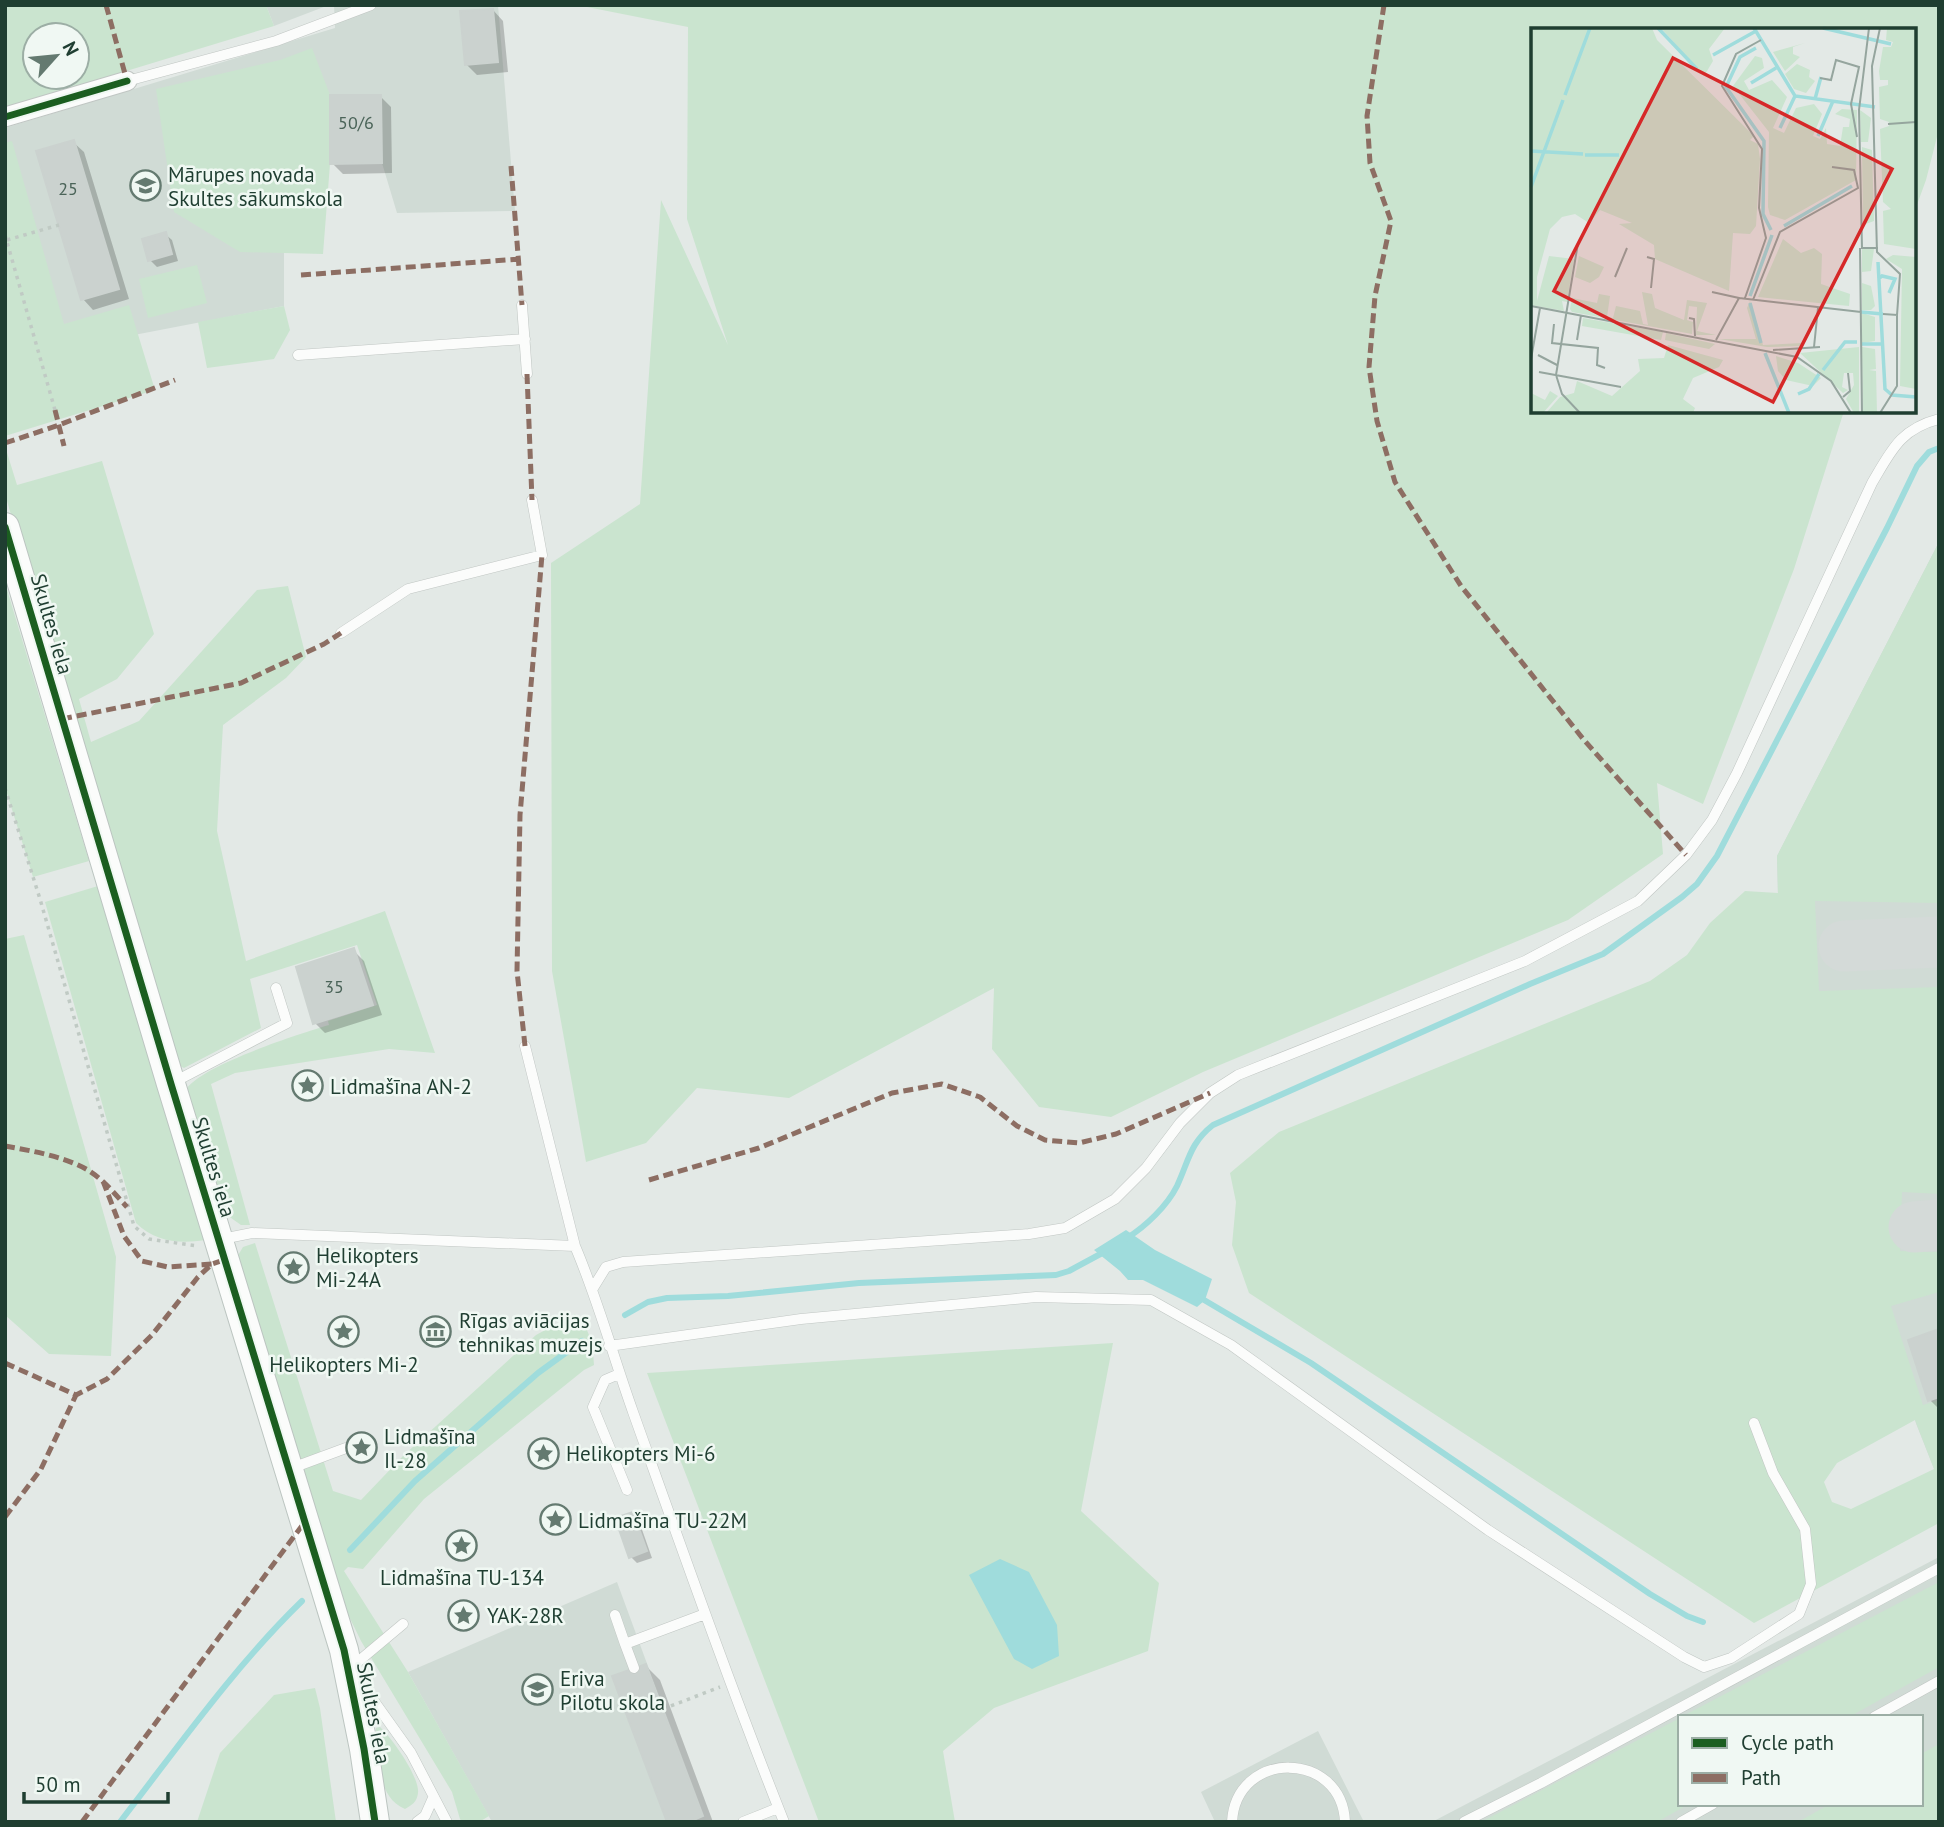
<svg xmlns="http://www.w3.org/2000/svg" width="1944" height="1827" font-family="'PT Sans',sans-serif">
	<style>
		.built { fill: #d0dbd5; fill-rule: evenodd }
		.green { fill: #cae4cf; fill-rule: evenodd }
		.water { fill: #9fdcdc }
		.shadow { fill: #0003 }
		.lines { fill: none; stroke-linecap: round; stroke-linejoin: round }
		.stream { stroke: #9fdcdc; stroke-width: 6 }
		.taxiway { stroke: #d4dad8; stroke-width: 51 }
		.building { fill: #cbd2cf; stroke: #cbd2cf; stroke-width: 2 }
		.service-casing { stroke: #c0c6c3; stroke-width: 11 }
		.minor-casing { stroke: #c0c6c3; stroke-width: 21 }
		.secondary-casing { stroke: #bcc5c1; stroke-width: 30 }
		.path { stroke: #c0cac4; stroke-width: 3.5; stroke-dasharray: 3.5 5; stroke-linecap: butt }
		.service { stroke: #fbfcfb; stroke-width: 10 }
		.minor { stroke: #fbfcfb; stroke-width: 19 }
		.secondary { stroke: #fbfcfb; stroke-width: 28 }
		.quiet { stroke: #8d6e63; stroke-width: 5; stroke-dasharray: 10 5; stroke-linecap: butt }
		.cycleway-casing { stroke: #f0f8f3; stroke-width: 11 }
		.cycleway { stroke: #1b5e20; stroke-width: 7 }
		.labels { text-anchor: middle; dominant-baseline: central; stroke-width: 5; stroke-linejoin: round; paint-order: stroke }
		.number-label { font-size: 18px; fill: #4b6459 }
		.poi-label { font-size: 21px; fill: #1f3e31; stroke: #f0f8f3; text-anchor: start }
		.street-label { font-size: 21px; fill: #1f3e31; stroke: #f0f8f3 }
		.inset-river { fill: none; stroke: #9fdcdc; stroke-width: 3.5 }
		.inset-road { fill: none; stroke: #95a59e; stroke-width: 2 }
		.view { fill: #d62828; fill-opacity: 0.15; stroke: #d62828; stroke-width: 3.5 }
		.inset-edge { fill: none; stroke: #1f3e31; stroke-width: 3.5 }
	</style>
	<rect width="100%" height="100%" fill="#e3e9e6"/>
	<path class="built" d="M266,5H329L274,26Z
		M334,5H498L515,211L397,213L382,163L381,95H330L284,152V306L134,335L45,361L5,221V128L335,28Z
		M1939,542V1481L1917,1426L1781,1021L1777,856Z
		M1939,1557V1822H1432ZM1680,1717H1921V1804H1680Z
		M617,1582L703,1816L689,1822H492L408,1672Z
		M1318,1731L1364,1822H1215L1201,1792Z"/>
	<path class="green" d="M5,5H266L274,26L5,108ZM35,35H77V77H35Z
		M577,5H1939V129L1926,180L1914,213V30H1533V411H1844L1794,569L1703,804L1657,783L1663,854L1568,920L1203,1072L1111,1117L1039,1107L992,1049L994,988L789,1098L697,1088L646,1143L586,1162L552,971L551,563L640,504L661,200L728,345L687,219L688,27Z
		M312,48L330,95V164L323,254L240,252L174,212L156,89L280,60Z
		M12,141L64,324L129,305L155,390L5,436V143Z
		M197,265L207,303L148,318L139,279Z
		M284,306L290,330L274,359L207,368L198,322Z
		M5,446L17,485L102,461L154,634L117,679L79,699L91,742L139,721L257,590L288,586L306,657L286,678L223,725L217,831L246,961L385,911L435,1053L389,1049L235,1073L211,1084L250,1225H241L224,1213L185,1091C198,1066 299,1034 329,1025L328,1021L377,1005L357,945L250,979L261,1028L184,1068L176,1064L20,546L5,494Z
		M1939,542V903L1815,901L1819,991L1939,987V1194L1902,1192L1900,1251L1939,1252V1292L1891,1306L1923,1405L1939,1400V1523L1754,1623L1249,1293L1232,1245L1236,1202L1230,1173L1279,1132L1650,981L1687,955L1710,923L1745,891L1778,893L1777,856ZM1915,1420L1934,1469L1851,1509L1832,1502L1824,1482L1837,1463Z
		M5,583L89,861L33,877L5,787Z
		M98,886L205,1240C180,1244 155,1242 136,1223L45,902Z
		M24,935L116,1257L111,1356L49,1354L5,1315V939Z
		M255,1243L333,1491L361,1500L403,1456L536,1335L575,1314C590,1328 593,1345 594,1365L584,1370L424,1499L363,1569L348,1567L344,1571L408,1672L489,1816L479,1822H462L460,1819L452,1792L361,1641L343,1604L237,1257L243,1247Z
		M1113,1343L1081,1511L1159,1583L1148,1651L994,1708L943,1751L955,1822H819L647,1373Z
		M1939,1582V1667L1849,1717H1681Z
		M315,1688L320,1708L336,1822H197L220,1753L274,1695Z
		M1680,1718V1804H1689L1657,1822H1481Z
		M380,1727C391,1737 420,1777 418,1793C417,1802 412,1805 405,1809C377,1797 380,1762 376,1735V1728Z
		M1939,1744V1822H1798L1830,1804H1921V1754Z"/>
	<path class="water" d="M1126,1230L1155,1250L1212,1279L1205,1300L1197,1307L1143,1280H1128L1120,1271L1094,1250Z
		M1000,1559L1029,1572L1057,1625L1059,1656L1032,1669L1014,1659L969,1575Z"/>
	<path class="shadow" d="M493,10L503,21L508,72L477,75L466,64Z
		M380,96L391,107L392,173L343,174L332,163Z
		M73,142L84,152L129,299L93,310L83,299Z
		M165,234L172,240L178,261L157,267L150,260Z
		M353,950L364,961L382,1015L325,1033L315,1023Z
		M1939,1331V1409L1930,1400Z
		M632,1514L639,1521L652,1558L637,1563L631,1557Z
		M646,1666L660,1680L713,1822H669Z"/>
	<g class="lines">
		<path class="stream" d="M1127,1238C1146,1226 1167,1206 1177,1186C1189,1160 1190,1143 1213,1125L1530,984L1603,954L1682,897L1697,884L1717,856L1887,528L1917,466L1929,452L1939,448
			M1199,1297L1311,1363L1650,1594L1687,1616L1703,1622
			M625,1315L648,1302L667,1298L728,1296L859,1283L1056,1275L1069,1271L1106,1251
			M350,1550L415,1481L538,1373L582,1341
			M120,1822C178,1747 234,1667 302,1601"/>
		<path class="taxiway" d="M1844,946L1939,942
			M1914,1227L1939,1225"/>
	</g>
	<path class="building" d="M493,9L498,62L465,65L460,11Z
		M330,95H381L382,163L330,164Z
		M74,140L119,289L81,300L36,151Z
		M166,232L172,254L148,261L142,239Z
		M354,948L373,1005L313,1024L296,967Z
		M1939,1329V1397L1928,1401L1908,1340Z
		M633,1512L647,1551L629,1558L615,1518Z
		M646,1664L703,1816L689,1822H667L612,1676Z"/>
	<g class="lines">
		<defs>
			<path id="service" d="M127,81L276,41L371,5
				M522,305L527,374
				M298,355L525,339
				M341,633L408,589L542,555L532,500
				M174,1082L287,1023L276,988
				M222,1239L252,1233L575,1246L525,1046
				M575,1246C598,1300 613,1356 633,1412C682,1549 730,1686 784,1822
				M593,1288L606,1267L623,1262L1029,1234L1065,1228L1115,1199L1146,1168L1180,1123L1210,1093L1238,1075L1525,961L1638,901L1686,855L1712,820L1737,773L1872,483C1891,451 1900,429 1939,419
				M609,1346L801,1319L1036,1297L1151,1300L1231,1345L1488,1530L1684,1657L1704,1667L1731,1658L1799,1614L1811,1584L1805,1529L1773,1473L1754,1423
				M619,1374L605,1380L593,1407L627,1490
				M292,1468L346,1448
				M615,1615L625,1644
				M354,1665L403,1624
				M634,1668L625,1644L705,1614
				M361,1679L371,1697L411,1753L447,1822
				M1874,1717L1939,1681
				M417,1822L425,1816L433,1798
				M743,1822L778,1808
				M1232,1822C1236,1749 1342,1750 1345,1822
				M1464,1822L1541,1783L1939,1568
				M1681,1822L1713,1804"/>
			<path id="minor" d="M5,117L127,81"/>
			<path id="secondary" d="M5,527L171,1084L344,1650L364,1749L375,1822"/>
		</defs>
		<use href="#service" class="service-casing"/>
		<use href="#minor" class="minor-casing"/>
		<use href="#secondary" class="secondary-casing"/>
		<path class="path" d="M5,235L55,410
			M7,240L59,225
			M5,788L40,899L134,1226L149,1239L197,1246
			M663,1709L720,1687"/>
		<use href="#service" class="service"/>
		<use href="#minor" class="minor"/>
		<use href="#secondary" class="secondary"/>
		<path class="quiet" d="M106,5L127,81L123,82
			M1384,5L1367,116L1370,163L1391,221L1375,296L1369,367L1377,421L1395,482L1461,586L1584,740L1686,855
			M511,166L522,305
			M301,275L520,259
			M527,374L532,500
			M55,410L64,446
			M5,443L59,425L175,380
			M62,719L241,683L324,644L341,633
			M525,1046L517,971L520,815L542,555
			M5,1146C32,1151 62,1156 86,1169C102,1178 114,1193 127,1207
			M649,1180L759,1148L892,1093L942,1084L980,1097L1017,1126L1045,1140L1079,1143L1116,1134L1210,1093
			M103,1181L124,1236L142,1261L168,1267L212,1264
			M5,1363L76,1395L107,1379L152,1335L198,1277L212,1264L224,1260
			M5,1517L41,1469L76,1395
			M82,1822L304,1523"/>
		<defs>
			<path id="cycleway" d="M5,117L127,81
				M5,527L171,1084L344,1650L364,1749L375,1822"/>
		</defs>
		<use href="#cycleway" class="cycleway-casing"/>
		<use href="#cycleway" class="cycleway"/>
	</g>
	<defs>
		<symbol id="school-ring" viewBox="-11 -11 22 22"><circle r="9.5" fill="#f0f8f3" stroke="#647a70" stroke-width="1.5"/><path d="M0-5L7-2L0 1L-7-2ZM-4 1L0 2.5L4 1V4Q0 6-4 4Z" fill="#647a70"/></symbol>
		<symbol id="sight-ring" viewBox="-11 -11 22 22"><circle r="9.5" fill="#f0f8f3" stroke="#647a70" stroke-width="1.5"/><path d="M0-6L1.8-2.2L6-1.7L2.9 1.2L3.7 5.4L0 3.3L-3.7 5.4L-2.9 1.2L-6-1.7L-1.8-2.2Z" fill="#647a70"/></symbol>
		<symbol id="museum-ring" viewBox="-11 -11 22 22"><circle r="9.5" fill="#f0f8f3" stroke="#647a70" stroke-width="1.5"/><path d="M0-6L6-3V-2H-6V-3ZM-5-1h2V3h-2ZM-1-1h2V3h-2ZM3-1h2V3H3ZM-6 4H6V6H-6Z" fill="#647a70"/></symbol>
	</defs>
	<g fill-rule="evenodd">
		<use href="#school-ring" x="128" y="168" width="35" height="35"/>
		<use href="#sight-ring" x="290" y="1068" width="35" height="35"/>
		<use href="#sight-ring" x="276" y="1250" width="35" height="35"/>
		<use href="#sight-ring" x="326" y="1314" width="35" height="35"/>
		<use href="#museum-ring" x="418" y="1314" width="35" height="35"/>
		<use href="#sight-ring" x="344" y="1430" width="35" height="35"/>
		<use href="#sight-ring" x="526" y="1436" width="35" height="35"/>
		<use href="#sight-ring" x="538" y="1502" width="35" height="35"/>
		<use href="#sight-ring" x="444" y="1528" width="35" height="35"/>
		<use href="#sight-ring" x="446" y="1598" width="35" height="35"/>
		<use href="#school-ring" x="520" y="1672" width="35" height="35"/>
	</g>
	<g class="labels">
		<g class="number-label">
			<text x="356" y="122">50/6</text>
			<text x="68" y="188">25</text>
			<text x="334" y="986">35</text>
		</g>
		<g class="poi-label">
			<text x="168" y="174">Mārupes novada<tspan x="168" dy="24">Skultes sākumskola</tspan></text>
			<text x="330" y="1086">Lidmašīna AN-2</text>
			<text x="316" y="1255">Helikopters<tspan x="316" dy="24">Mi-24A</tspan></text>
			<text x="459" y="1320">Rīgas aviācijas<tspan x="459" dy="24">tehnikas muzejs</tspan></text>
			<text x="344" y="1364" text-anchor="middle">Helikopters Mi-2</text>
			<text x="384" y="1436">Lidmašīna<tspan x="384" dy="24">Il-28</tspan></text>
			<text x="566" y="1453">Helikopters Mi-6</text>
			<text x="578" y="1520">Lidmašīna TU-22M</text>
			<text x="462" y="1577" text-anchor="middle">Lidmašīna TU-134</text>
			<text x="487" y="1615">YAK-28R</text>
			<text x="560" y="1678">Eriva<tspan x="560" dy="24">Pilotu skola</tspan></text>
		</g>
		<g class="street-label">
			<text transform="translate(52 624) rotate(74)">Skultes iela</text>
			<text transform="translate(214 1167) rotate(73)">Skultes iela</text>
			<text transform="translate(374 1713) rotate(79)">Skultes iela</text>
		</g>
	</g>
	<g transform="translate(1531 28)">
		<rect width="385" height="385" fill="#e3e9e6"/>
		<path d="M0,0H121L126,12L223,108L219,112L227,116L229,131L225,198L219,206L202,205L198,263L124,231L123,217L88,196L101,195L69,182L58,195L44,186L31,189L19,201L6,249V273L18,228L43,231L36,274L31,273L33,283L0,277ZM130,0H194L178,21L182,33L173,48ZM356,0H385V221L353,216L352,183L360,181L352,174L349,101L358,98V94L349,91L348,59L357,57V52H349L348,43L352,19H360L362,14L355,12ZM274,15L262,19V26L269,29L254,43L242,24ZM224,28L231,30L233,40L213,53L218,62L241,52L256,69L242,100L253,105L265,80L283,76L291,86L282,108L289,111L295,100L296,116L309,118L312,99H318L319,91L304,86L311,81L326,82L325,152L254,192L239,187L237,179L238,104L202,58ZM266,36L279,42L278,49L284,53L275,65L263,61L254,46ZM329,82L340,90L337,114H330ZM331,119L341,122L343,193L332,197ZM252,211L270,225L283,220L291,226L290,256L319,266L318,278L227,269ZM331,221H343L340,243L331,244ZM362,227L385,229V361L369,358L371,241L355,231ZM48,228L73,239L68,249L59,255L44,249ZM331,255L340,258L344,278L340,282H331ZM111,264L121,266L124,280L153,292L156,272L176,275L166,303L185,307H165L166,279L158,278L156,292L162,294L161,306L41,284L39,281L41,270L66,275L68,266L79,268L76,289L82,290L85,278L109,283L112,296L117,297ZM219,273L232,317L271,315V318L236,319L188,311H225L216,280ZM331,285L344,289V313L331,315ZM52,290L132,304L130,312L51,298ZM135,305L184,316L178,321L134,312ZM137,317L192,332L188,339L162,350L152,371L164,380L162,385H15L29,369L43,365L46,353L81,368L109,343L107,331L133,330ZM328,319V385H323L315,371L323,357L322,345H313L311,359L317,362L312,365L269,325ZM331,319L344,321L345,341L338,342L345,343L346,385H332ZM245,328L267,335L290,350L282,358L255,352L247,343ZM19,363L27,368L12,385H0V365L14,372Z" fill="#cae4cf"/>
		<path class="inset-river" d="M127,0L166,41M223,0L264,68L344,79M292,0L360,16M225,20L209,29L195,59L233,113L232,186L240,202M182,27L225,3M220,55L245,40M34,67L59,0M284,71L290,49M249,100L264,68M287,108L302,73M0,123L52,126M54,127H88M0,159L32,72M253,198L321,158M347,234L354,361L361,367L385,369M347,251L351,248L364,251L358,265M219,268L241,207M219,275L230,315M330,284L352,286M330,316H353M234,325L258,385M292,342L314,314H326M267,366L278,361L288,346"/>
		<path class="inset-road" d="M338,0L328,82L331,220H347M349,0L341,38L346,224L369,246L366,287L352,286M289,50L300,52L305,32L328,39L320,76L326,109M357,96L385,94M47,215L25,347L31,366L49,385M329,220L331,385M116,229L123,231L120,260M84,249L96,220M181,264L208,270L185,312M208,270L330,284M214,270L235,210L228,180L231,121L191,58L205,26L230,12M222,272L249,204L327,160L323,142L301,139M0,278L266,329L300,353L320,385M158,290L163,291L164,308M23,296L21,315L67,320L66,337L74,340M46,312L50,287M283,319L287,280M242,322L289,319M7,327L26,337M0,331L9,280M8,344L90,359M312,369L319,363L317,345M349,385L366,358V287"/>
		<path class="view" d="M142,30L361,141L242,374L23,263Z"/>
		<rect width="385" height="385" class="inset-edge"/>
	</g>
	<rect width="1944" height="1827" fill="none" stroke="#1f3e31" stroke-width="14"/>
	<rect x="1678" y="1715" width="245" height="91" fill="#f0f8f3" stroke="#9caea5" stroke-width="2"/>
	<rect x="1692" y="1738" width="35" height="10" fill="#1b5e20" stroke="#9caea5" stroke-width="2"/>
	<text x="1741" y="1750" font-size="21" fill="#1f3e31">Cycle path</text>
	<rect x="1692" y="1773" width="35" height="10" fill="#8d6e63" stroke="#9caea5" stroke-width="2"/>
	<text x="1741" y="1785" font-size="21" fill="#1f3e31">Path</text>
	<g transform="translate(56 56) rotate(63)"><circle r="33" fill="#f0f8f3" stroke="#9caea5" stroke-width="2"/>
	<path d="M0-5L12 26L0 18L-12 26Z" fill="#647a70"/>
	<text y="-10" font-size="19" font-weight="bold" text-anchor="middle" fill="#1f3e31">N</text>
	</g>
	<path d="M24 1792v10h144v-10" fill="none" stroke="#1f3e31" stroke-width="3.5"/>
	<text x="35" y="1792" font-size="21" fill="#1f3e31" stroke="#f0f8f3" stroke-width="5" paint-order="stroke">50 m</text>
</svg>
